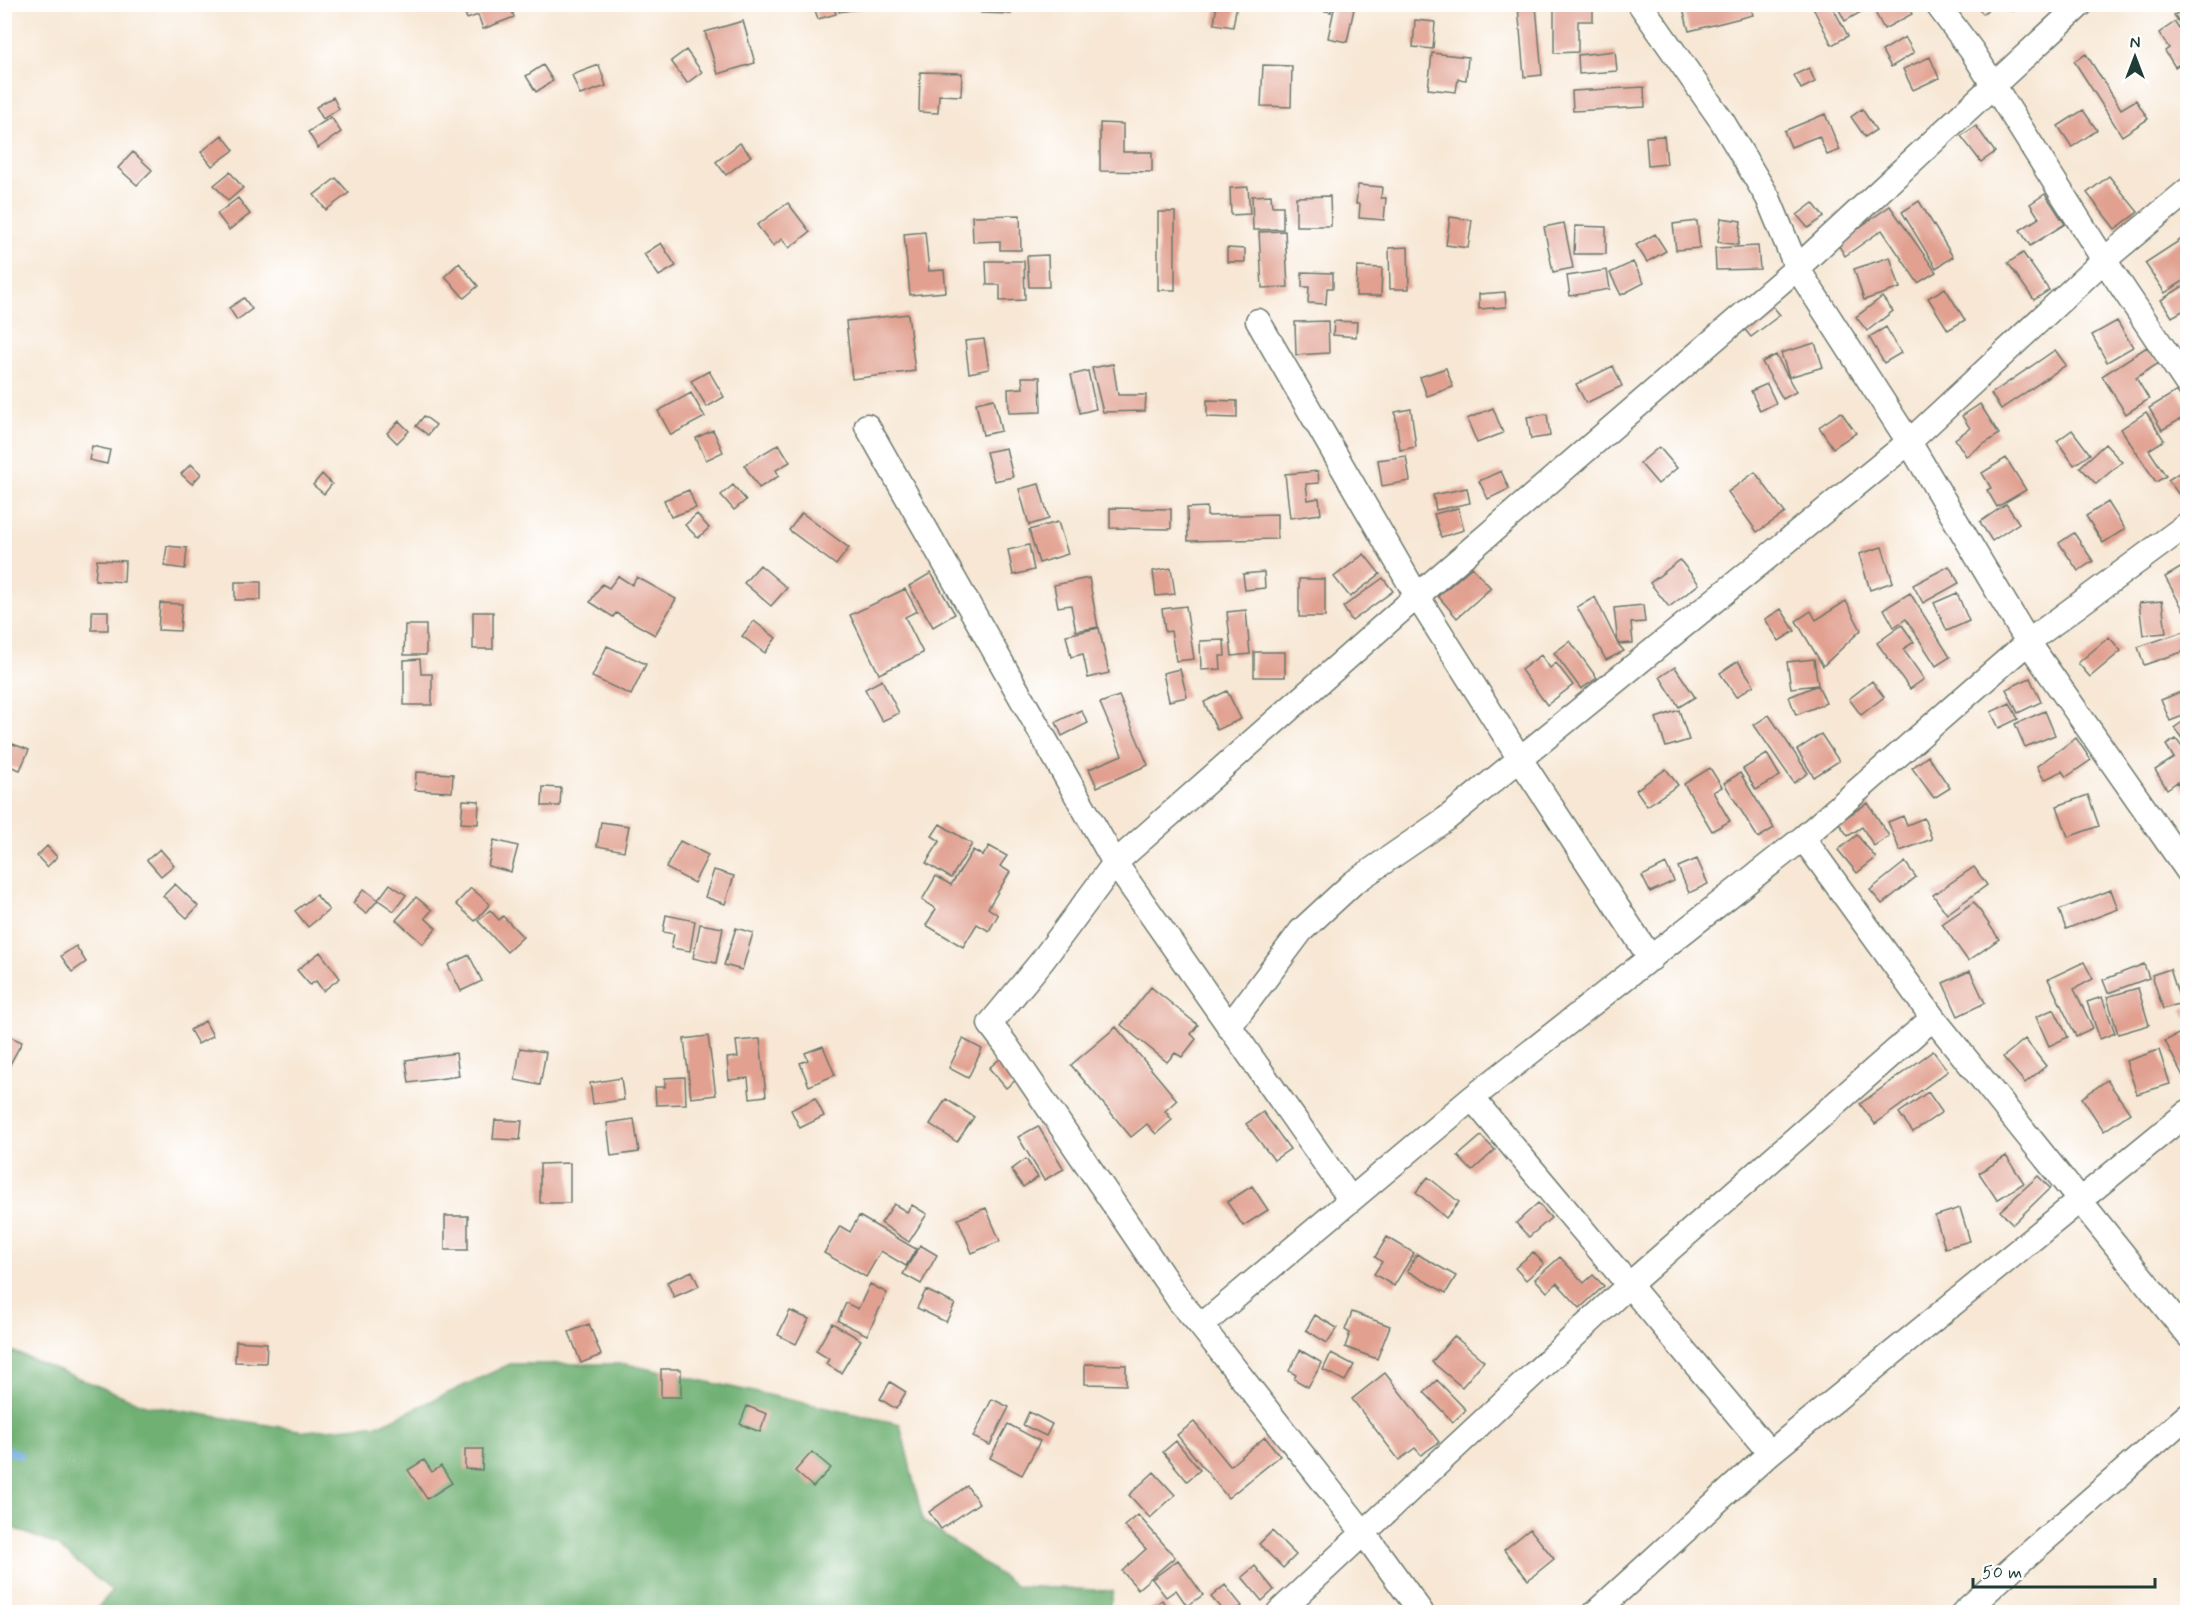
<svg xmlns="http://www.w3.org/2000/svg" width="2192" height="1617" font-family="Mynerve,sans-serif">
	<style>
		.forest { fill: #6fb073; stroke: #477654; stroke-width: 1.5 }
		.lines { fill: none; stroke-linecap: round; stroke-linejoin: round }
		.stream { stroke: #6ea7dd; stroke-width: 8 }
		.building { fill: #e1a090 }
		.street-casing { stroke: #6b786c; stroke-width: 27 }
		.street { stroke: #fff; stroke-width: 24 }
	</style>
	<rect width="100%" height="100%" fill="#fff"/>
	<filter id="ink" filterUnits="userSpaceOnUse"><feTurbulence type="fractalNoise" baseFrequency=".0167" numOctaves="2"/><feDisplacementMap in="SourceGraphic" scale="12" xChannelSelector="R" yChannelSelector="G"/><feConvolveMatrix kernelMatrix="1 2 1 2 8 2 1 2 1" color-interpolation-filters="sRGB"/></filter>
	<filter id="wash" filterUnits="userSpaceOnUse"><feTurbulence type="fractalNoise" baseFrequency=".008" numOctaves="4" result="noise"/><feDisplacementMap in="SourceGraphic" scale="24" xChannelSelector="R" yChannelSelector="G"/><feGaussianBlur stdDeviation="1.35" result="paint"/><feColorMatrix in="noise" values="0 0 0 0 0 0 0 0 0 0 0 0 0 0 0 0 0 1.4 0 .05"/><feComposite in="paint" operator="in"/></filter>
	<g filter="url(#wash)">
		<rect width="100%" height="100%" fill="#f7e7d4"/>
		<path class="forest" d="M4,1348L145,1405L305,1431L382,1424L510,1364H626L900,1424L923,1521L1016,1586L1113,1591L1108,1612H94L112,1591L56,1545L5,1525Z"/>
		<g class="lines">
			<path class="stream" d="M4,1449L20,1455"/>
		</g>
		<g id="blocks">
			<path class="building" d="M462,4H510L514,17L483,29L478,15L467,19Z
				M813,4H833L836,14L818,19Z
				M981,4H1011V14L981,13Z
				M1217,4H1237L1233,27L1214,24Z
				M1306,4H1332L1331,12L1306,7Z
				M1335,4H1355L1347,42L1328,38Z
				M1554,4H1593V21H1578V52L1554,53Z
				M1700,4H1750L1753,15L1689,31L1683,9Z
				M1811,4H1831L1848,36L1832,45Z
				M1836,4H1866L1868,8L1845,21Z
				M1889,4H1907L1912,14L1884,29L1875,12Z
				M1975,4H1994L1983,14Z
				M2007,4H2019L2012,11Z
				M2046,4H2062L2053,13Z
				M838,5H858L859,9L839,12Z
				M1536,5L1542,75L1524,77L1518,6Z
				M2188,7V35L2174,15Z
				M1415,20L1435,22L1433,49L1413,47Z
				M743,21L755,63L718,74L705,32Z
				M2175,22L2188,41V59L2175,67L2165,51L2169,48L2159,33Z
				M1905,37L1914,53L1891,67L1882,51Z
				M686,50L702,72L687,83L671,61Z
				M1615,51L1617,71L1579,74L1578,55Z
				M1432,53L1468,57L1466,80L1458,79L1456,92L1428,89Z
				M2086,54L2121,109L2136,100L2148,119L2122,136L2074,61Z
				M1930,57L1939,78L1913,90L1903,69Z
				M543,65L553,81L536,92L526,76Z
				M599,65L606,86L580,95L572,75Z
				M1263,65L1292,66L1291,107L1261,106Z
				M1809,68L1815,82L1801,89L1794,75Z
				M920,72L962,73L961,96L939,95L938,113L919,112Z
				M1644,87L1645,107L1573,111L1572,91Z
				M333,97L339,109L323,119L316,107Z
				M1862,109L1876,130L1865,137L1851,117Z
				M2083,110L2097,130L2072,147L2058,126Z
				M1825,114L1840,150L1827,155L1819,136L1791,147L1784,131Z
				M331,117L341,132L318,148L308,132Z
				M1100,123L1123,124V152H1152V172L1100,171Z
				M1976,126L1995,152L1981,162L1961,136Z
				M222,135L234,150L212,166L201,152Z
				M1664,136L1667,164L1648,166L1646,137Z
				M740,143L751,156L726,175L716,162Z
				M133,152L152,170L137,185L118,168Z
				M230,172L243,188L228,201L214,185Z
				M2109,176L2138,212L2115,229L2087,193Z
				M336,178L349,193L326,210L314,195Z
				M1358,185L1382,187L1381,198H1386L1384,220L1359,218L1360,204H1356Z
				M1248,187L1250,214L1231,215L1230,188Z
				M2045,194L2065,224L2030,246L2020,230L2039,218L2030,204Z
				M1271,195L1272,206H1283V229L1253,230L1252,196Z
				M1330,196L1331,226H1296V197Z
				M238,198L250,214L229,230L217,214Z
				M1919,201L1953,257L1936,268L1902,212Z
				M788,203L810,232L789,248L782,239L773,246L757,225Z
				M1813,203L1824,217L1808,228L1797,215Z
				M1890,206L1936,272L1918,283L1882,230L1845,256L1837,243Z
				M1158,212H1175V290H1158Z
				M1020,215L1021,250H1000V241L973,242L972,216Z
				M1450,217L1472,220L1468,248L1446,245Z
				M1721,218L1741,221L1738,245L1718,242Z
				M1697,221L1700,248L1676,250L1673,224Z
				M1564,223L1573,268L1553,272L1544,227Z
				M1575,226L1606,227V254H1574Z
				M1285,231L1288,287L1262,288L1259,232Z
				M925,232L929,271L944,270L946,292L910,295L904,234Z
				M1655,234L1666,251L1647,262L1636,245Z
				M2188,235V278L2165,293L2145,263Z
				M661,243L676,266L659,276L644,254Z
				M1758,246L1760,269L1716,270L1715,248Z
				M1408,247L1409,289H1390L1389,248Z
				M1227,248L1245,249V262H1227Z
				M2023,253L2049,290L2034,300L2008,263Z
				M1048,255L1049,287H1029L1027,256Z
				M1890,257L1900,288L1864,300L1854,269Z
				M986,261H1024L1025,300L1000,301V285H987Z
				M1633,262L1644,283L1621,295L1610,273Z
				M459,263L478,286L464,298L445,276Z
				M1357,267L1382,268L1381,296H1356Z
				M1607,270L1610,289L1570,296L1567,276Z
				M1302,272L1333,273V288H1327L1326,304L1308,303L1309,287H1302Z
				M2188,283V308L2172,317L2161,300Z
				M1945,288L1965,320L1948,330L1928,298Z
				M1505,292L1506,307L1479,309V294Z
				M1882,297L1893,311L1867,331L1856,317Z
				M244,298L252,309L237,320L229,308Z
				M1770,303L1780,315L1751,337L1741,325Z
				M908,314L915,371L852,379L846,321Z
				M1328,321L1329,353L1296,355L1295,322Z
				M1334,321L1357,322L1356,337L1333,335Z
				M2117,321L2133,347L2107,362L2092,335Z
				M1886,327L1901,353L1884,363L1869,337Z
				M984,339L989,369L969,373L965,341Z
				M1815,343L1823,367L1789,377L1781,353Z
				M2147,347L2159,363L2136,378L2149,399L2126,414L2102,376Z
				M2055,350L2066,365L2001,409L1991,394Z
				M1776,355L1796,392L1783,399L1762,362Z
				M1113,364L1118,395H1146L1145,411L1103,412L1092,368Z
				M1613,366L1622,386L1586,403L1576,384Z
				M1446,368L1453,387L1427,396L1420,377Z
				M709,371L724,397L707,407L691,381Z
				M1088,371L1096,409L1080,413L1071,375Z
				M1022,377H1040L1041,412L1009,413L1008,389L1023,388Z
				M1767,384L1776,403L1760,411L1751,391Z
				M2177,391L2188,409V415L2162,430L2149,408Z
				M691,393L705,417L671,435L658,411Z
				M994,399L1001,431L983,435L976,403Z
				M1207,400L1237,401V418L1207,417Z
				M1980,404L1999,434L1966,456L1955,439L1970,428L1962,416Z
				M1493,408L1503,433L1477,443L1467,419Z
				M1411,409L1416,447L1400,450L1395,412Z
				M1841,412L1856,433L1833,448L1819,427Z
				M2146,412L2164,440L2149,450L2166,476L2156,482L2121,429Z
				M1547,414L1550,436L1531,439L1527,417Z
				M424,416L436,425L428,435L416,426Z
				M399,421L409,431L397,443L387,433Z
				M713,430L723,452L706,460L696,438Z
				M2072,430L2090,454L2074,465L2057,441Z
				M779,444L790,462L776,470L779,476L759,488L744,465Z
				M2105,444L2122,462L2096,484L2080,467Z
				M92,446L110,450L107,464L89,460Z
				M1659,447L1677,468L1658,484L1640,463Z
				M1006,448L1013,477L994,481L986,452Z
				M1406,456L1410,481L1382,486L1378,460Z
				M2006,458L2026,490L1997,507L1987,490L1991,488L1982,473Z
				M191,464L201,474L192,484L181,474Z
				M2188,467V491L2180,496L2168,480Z
				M1318,471L1319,483L1306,484L1308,500L1319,498L1321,514L1290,518L1285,474Z
				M1501,471L1509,489L1488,499L1479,481Z
				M1755,472L1785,513L1757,532L1728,492Z
				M322,474L332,484L324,494L313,485Z
				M1039,484L1049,519L1029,525L1019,489Z
				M733,485L746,500L734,510L721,495Z
				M1467,488L1470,503L1436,510L1433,495Z
				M689,490L696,508L671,517L664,500Z
				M2108,502L2125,529L2103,543L2086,516Z
				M2006,504L2019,523L1992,541L1980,522Z
				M1207,507V516L1277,514V539L1188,541L1187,508Z
				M1110,508L1171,509V529L1110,528Z
				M1458,508L1464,530L1441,537L1434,514Z
				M802,513L849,548L836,565L789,530Z
				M697,514L709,528L698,538L685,525Z
				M1058,522L1068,554L1039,563L1029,530Z
				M2074,533L2093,561L2078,571L2059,543Z
				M1029,545L1034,570L1013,575L1008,550Z
				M167,546L187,548L185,569L164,566Z
				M1882,547L1893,582L1870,590L1859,554Z
				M1364,554L1380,574L1350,597L1334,577Z
				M97,560L125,561L124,582L95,580Z
				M1680,560L1699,584L1669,607L1650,583Z
				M760,565L787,588L771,606L744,583Z
				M1949,566L1959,583L1923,603L1913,585Z
				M1472,567L1491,588L1457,618L1438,596Z
				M2182,567L2188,576V618L2165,577Z
				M1171,568L1175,594L1156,596L1153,571Z
				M1264,572L1265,588L1245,590L1243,574Z
				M931,573L955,614L933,627L909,586Z
				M618,576L632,585L637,577L676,599L655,635L616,613L613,617L590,602L602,584L609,588Z
				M1089,578L1098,627L1076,631L1071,605L1058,607L1054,585Z
				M1383,578L1393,591L1352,621L1343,607Z
				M1299,579H1325V617H1299Z
				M235,582H261V600H235Z
				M905,589L917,611L905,617L923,653L879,674L850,615Z
				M1910,593L1950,657L1936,666L1906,619L1894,627L1884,609Z
				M1957,593L1969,621L1947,631L1934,603Z
				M1595,597L1618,644L1614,608L1643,605L1645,622L1631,623L1633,643L1618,644L1624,651L1606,660L1577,607Z
				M1846,601L1861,630L1823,666L1796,621L1811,611L1816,620Z
				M2162,601L2166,633L2143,635L2139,603Z
				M160,603L182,604L180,631L158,630Z
				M1186,606L1194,659L1176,661L1171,631L1165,632L1162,609Z
				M1781,609L1795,631L1779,641L1765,619Z
				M1246,610L1250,654L1232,656L1227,612Z
				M92,611H108V630H92Z
				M473,612H493V649H473Z
				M754,621L776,638L765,653L742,636Z
				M405,625H426V655H404Z
				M1902,625L1914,642L1903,649L1924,679L1910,689L1877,643Z
				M1099,628L1109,673L1088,678L1083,654L1071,657L1066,635Z
				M2188,630V650L2144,665L2138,647Z
				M2109,637L2121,651L2090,677L2078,663Z
				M1224,640L1225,656H1220L1221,669L1201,670L1200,641Z
				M1570,641L1597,678L1581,689L1554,653Z
				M607,646L646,664L631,695L592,677Z
				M1254,652H1285V677H1254Z
				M1541,655L1550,668L1556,663L1573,685L1547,705L1521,670Z
				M420,659L421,674H432V705H404V660Z
				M1814,659L1818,685L1791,688L1787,662Z
				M1738,661L1754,685L1736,697L1720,673Z
				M1675,667L1695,697L1679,707L1660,677Z
				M1180,669L1187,697L1169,701L1163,673Z
				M2030,678L2041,702L2018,713L2006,689Z
				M882,680L899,713L882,721L865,689Z
				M1872,681L1884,697L1861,715L1849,699Z
				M1818,685L1826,703L1796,715L1789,697Z
				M2188,689V714L2170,721L2161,700Z
				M1227,691L1241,719L1217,730L1204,702Z
				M1119,696L1148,765L1097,787L1089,769L1122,755L1100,703Z
				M2010,703L2018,719L1999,728L1991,712Z
				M1081,710L1088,723L1062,736L1056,722Z
				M1679,710L1689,740L1666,747L1656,718Z
				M2045,711L2055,735L2025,747L2015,724Z
				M1769,715L1808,773L1794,783L1754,725Z
				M2188,718V746L2174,728Z
				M1821,734L1839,761L1814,777L1797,750Z
				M2076,738L2091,760L2066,777L2062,771L2044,780L2037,766Z
				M2176,739L2188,755V788L2183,792L2177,782L2167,789L2155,770L2174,758L2166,745Z
				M10,743L29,750L20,770L4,764V757Z
				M1767,754L1780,776L1756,790L1743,769Z
				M1928,756L1950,788L1934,798L1912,768Z
				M1710,768L1722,787L1713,792L1730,821L1712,831L1684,784Z
				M1666,769L1678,785L1647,806L1636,790Z
				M416,772L453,774L452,792L415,790Z
				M1740,773L1774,828L1758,838L1724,783Z
				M543,787L561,788L560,806H542Z
				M2088,795L2099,826L2068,837L2057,806Z
				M463,800L479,801L478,824L461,823Z
				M1868,803L1889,836L1874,846L1862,827L1848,836L1838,822Z
				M1903,816L1907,825L1924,818L1932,839L1900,851L1888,822Z
				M601,822L629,826L624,851L597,846Z
				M940,824L972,844L951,878L926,863L940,841L932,836Z
				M1857,835L1876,858L1857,873L1838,850Z
				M494,840L518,846L511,872L488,866Z
				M680,841L708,855L694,883L666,868Z
				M47,846L57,857L47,867L37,856Z
				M989,846L1007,856L1000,866L1010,872L988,908L998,915L989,931L977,924L963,947L926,925L936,909L922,900L936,876L951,885L973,850L983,856Z
				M160,849L174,865L161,876L147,860Z
				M1697,859L1708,884L1689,893L1678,867Z
				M1905,862L1916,877L1882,904L1870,890Z
				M1666,864L1674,881L1650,892L1642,876Z
				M1974,867L1987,885L1947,914L1933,895Z
				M714,870L734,876L725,904L705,897Z
				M175,884L198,906L187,918L163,896Z
				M390,884L406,895L394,911L378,900L366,914L353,903L364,889L378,900Z
				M471,888L490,904L475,921L456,904Z
				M2111,890L2118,909L2066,929L2059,910Z
				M316,895L329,910L308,927L295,911Z
				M416,897L432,910L425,918L436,928L423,944L396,920Z
				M1974,902L1999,939L1968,961L1942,924Z
				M490,910L499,920L503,916L523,937L507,952L478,921Z
				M666,915L695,921L690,951L671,948L674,934L663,932Z
				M700,924L723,928L716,963L693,958Z
				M736,928L753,933L742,970L724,965Z
				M76,946L86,962L72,972L61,956Z
				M320,952L340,978L323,991L316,981L310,985L297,970Z
				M469,955L482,981L461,991L448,965Z
				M2084,962L2093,979L2074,989L2093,1028L2076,1036L2048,979Z
				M2144,964L2149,978L2108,993L2103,980Z
				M2170,969L2181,1003L2163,1009L2152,975Z
				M1970,971L1985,1003L1958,1016L1943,983Z
				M1151,987L1198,1025L1191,1034L1196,1039L1182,1057L1175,1053L1167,1062L1121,1025Z
				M2138,988L2149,1025L2118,1034L2107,997Z
				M2102,997L2115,1033L2100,1039L2087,1002Z
				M2188,1007V1020L2182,1009Z
				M2054,1009L2068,1037L2049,1046L2036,1017Z
				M205,1021L213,1036L198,1044L190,1030Z
				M1116,1027L1177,1100L1165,1111L1172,1120L1156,1134L1147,1124L1131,1137L1071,1065Z
				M2182,1032L2188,1041V1074L2183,1076L2165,1041Z
				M4,1034L22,1042L9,1066L4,1064Z
				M708,1036L716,1095L691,1098L684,1039Z
				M760,1039L766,1096L750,1098L748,1078L729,1080L727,1058L738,1057L736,1041Z
				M963,1039L982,1049L968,1078L949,1068Z
				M2025,1039L2046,1066L2025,1083L2003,1057Z
				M823,1046L835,1075L809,1086L800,1063L808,1060L805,1053Z
				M520,1048L546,1052L540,1085L515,1080Z
				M2159,1050L2170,1084L2137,1094L2126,1061Z
				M1933,1051L1948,1071L1875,1124L1860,1104Z
				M456,1053L459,1076L409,1083L406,1060Z
				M1003,1056L1021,1076L1006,1088L989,1068Z
				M685,1077L686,1104L656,1105L655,1087H665V1078Z
				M621,1078L624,1100L593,1104L590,1083Z
				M2107,1080L2130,1113L2104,1131L2082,1098Z
				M1928,1092L1942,1112L1913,1132L1899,1113Z
				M815,1098L824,1116L800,1128L791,1110Z
				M946,1099L974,1117L957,1142L930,1124Z
				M1263,1112L1290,1149L1274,1160L1246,1124Z
				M634,1119L639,1152L611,1156L607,1123Z
				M495,1120L522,1121L520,1140L493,1139Z
				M1038,1126L1064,1169L1044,1180L1018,1137Z
				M1481,1136L1495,1150L1472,1171L1458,1156Z
				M2006,1156L2024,1183L1997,1200L1979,1173Z
				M1026,1159L1038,1177L1023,1187L1011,1170Z
				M570,1163V1203H540V1164Z
				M2038,1176L2050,1188L2013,1224L2000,1211Z
				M1428,1177L1459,1202L1446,1218L1416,1192Z
				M1252,1186L1268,1210L1243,1226L1227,1202Z
				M1538,1203L1551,1218L1529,1237L1516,1223Z
				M894,1204L907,1212L912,1205L927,1214L909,1242L881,1223Z
				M986,1208L1000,1241L972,1253L958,1219Z
				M1960,1208L1970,1241L1945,1248L1935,1216Z
				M445,1216H468V1250H445Z
				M859,1216L916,1249L906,1266L881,1251L866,1277L824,1253L840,1226L850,1232Z
				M1387,1237L1414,1253L1394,1286L1374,1274L1382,1262L1375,1257Z
				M920,1245L937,1255L921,1284L903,1274Z
				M1533,1252L1544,1264L1526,1280L1515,1268Z
				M1417,1254L1456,1276L1446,1293L1407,1271Z
				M1560,1257L1584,1283L1593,1275L1604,1286L1580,1308L1557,1283L1547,1292L1535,1279Z
				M692,1271L699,1286L674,1297L667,1282Z
				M870,1284L887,1293L867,1335L838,1321L846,1303L858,1309Z
				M926,1290L955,1304L946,1322L917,1308Z
				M790,1311L809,1319L796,1344L778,1335Z
				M1352,1312L1390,1326L1377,1359L1345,1347L1350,1333L1345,1330Z
				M1315,1315L1337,1328L1327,1343L1306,1330Z
				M832,1323L861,1340L841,1373L826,1364L829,1359L816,1351Z
				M589,1324L601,1355L581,1363L569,1332Z
				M1454,1336L1484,1361L1462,1387L1432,1362Z
				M236,1341L267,1343L266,1363L235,1362Z
				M1300,1350L1322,1363L1308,1387L1294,1379L1296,1375L1289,1371Z
				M1331,1353L1354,1365L1345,1381L1323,1370Z
				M1085,1364L1126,1365V1385L1085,1384Z
				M661,1369H681V1397H661Z
				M1385,1373L1439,1442L1421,1455L1415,1448L1399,1460L1352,1399Z
				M1437,1380L1466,1410L1453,1422L1424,1392Z
				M890,1382L906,1392L896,1409L880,1399Z
				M992,1399L1009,1407L990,1445L973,1437Z
				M747,1406L767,1414L760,1432L740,1424Z
				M1029,1412L1052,1424L1046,1436L1023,1425Z
				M1194,1422L1230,1466L1265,1437L1280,1456L1228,1498L1177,1435Z
				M1008,1424L1040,1441L1022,1475L990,1458Z
				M1176,1441L1200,1470L1187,1481L1163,1452Z
				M465,1449H483L482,1470L465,1469Z
				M812,1452L831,1468L813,1487L795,1471Z
				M424,1460L432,1472L441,1466L452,1483L427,1499L408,1470Z
				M1154,1472L1175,1495L1150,1518L1129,1495Z
				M967,1486L979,1503L941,1529L929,1512Z
				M1138,1515L1175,1557L1138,1589L1122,1571L1146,1549L1125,1526Z
				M1530,1529L1554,1559L1528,1580L1504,1550Z
				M1272,1531L1296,1555L1283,1568L1259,1544Z
				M1178,1560L1203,1595L1187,1606L1176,1590L1166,1597L1152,1579Z
				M1255,1566L1274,1590L1262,1601L1242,1577Z
				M1225,1585L1242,1606L1234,1612H1224L1211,1597Z
				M1162,1600L1173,1612H1146Z"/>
		</g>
	</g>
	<g filter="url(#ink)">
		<use href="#blocks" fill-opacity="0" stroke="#6b786c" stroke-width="1.5"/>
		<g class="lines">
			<defs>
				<path id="street" d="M1640,4L1722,121L1768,198L1797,268L1909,442L2028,642L2188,871
					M1937,4L1972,51L2104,260L2188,385
					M2081,4L1797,268L1417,596L1115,863L1042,961L990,1024L1006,1045L1181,1303L1201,1326L1472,1098L1803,838L2028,642L2188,524
					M1258,321L1417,596L1520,759L1651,959
					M867,426L1115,863L1351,1200
					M1803,838L1933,1018L2188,1335
					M1229,1027L1301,931L1353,883L1446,819L1909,442L2104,260L2188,190
					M1472,1098L1770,1453
					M1201,1326L1363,1532L1421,1612
					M1279,1612L1630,1284L1933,1018
					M1596,1612L1770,1453L2188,1112
					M1964,1612L2016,1565L2188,1415"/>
			</defs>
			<use href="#street" class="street-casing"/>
			<use href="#street" class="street"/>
		</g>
	</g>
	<rect width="2192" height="1617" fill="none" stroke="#fff" stroke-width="24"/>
	<g transform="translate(2135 57)" stroke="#ffffff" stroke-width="4.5" paint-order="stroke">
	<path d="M0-4.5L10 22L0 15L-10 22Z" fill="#1f3d34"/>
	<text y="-9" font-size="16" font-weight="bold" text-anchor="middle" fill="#1f3d34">N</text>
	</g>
	<path d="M1973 1578v9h182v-9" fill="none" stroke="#1f3d34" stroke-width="3"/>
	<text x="1982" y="1578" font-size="18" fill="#1f3d34" stroke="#ffffff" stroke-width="4.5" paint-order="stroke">50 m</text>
</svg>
